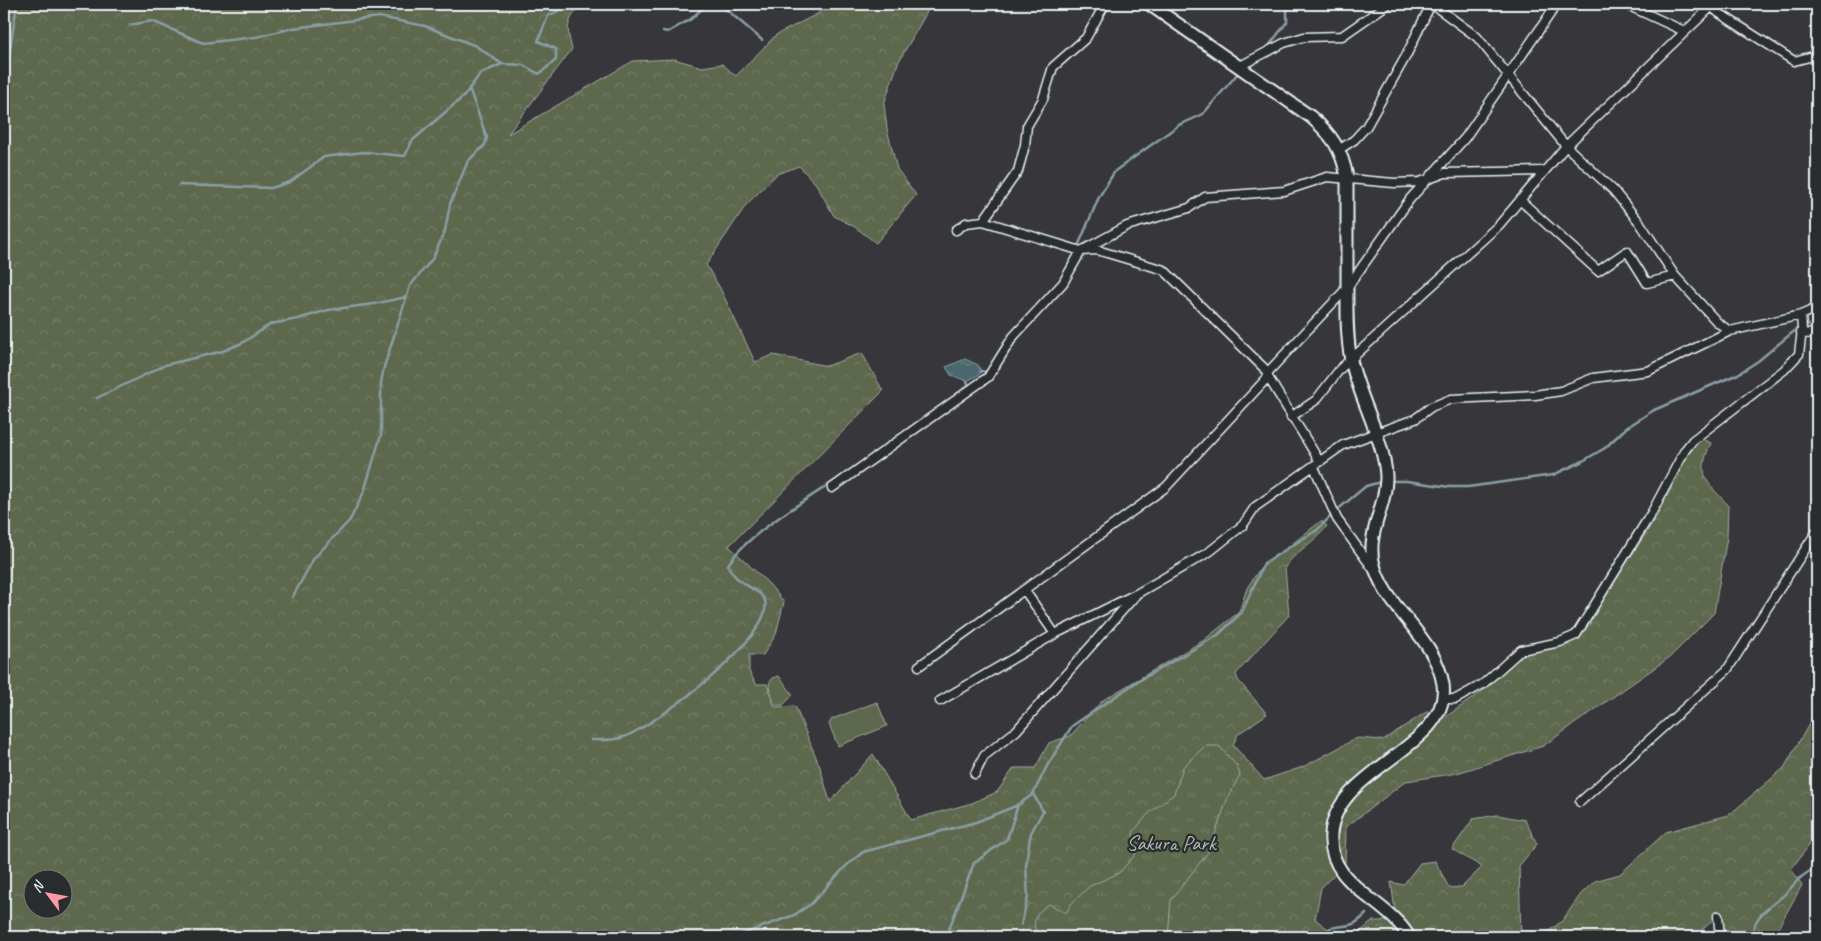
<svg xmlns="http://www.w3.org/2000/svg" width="1821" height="941" font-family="Caveat,sans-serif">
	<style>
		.green { fill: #5d674e; stroke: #a2aca3 }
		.forest { fill: url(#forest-crowns); stroke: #a2aca3; fill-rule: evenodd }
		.park { fill: url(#park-tufts); stroke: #a2aca3 }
		.water { fill: url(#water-ripples); stroke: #899fa5 }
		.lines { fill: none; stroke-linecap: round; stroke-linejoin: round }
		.stream { stroke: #899fa5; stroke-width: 2.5 }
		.street-casing { stroke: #e8f1f8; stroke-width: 11 }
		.secondary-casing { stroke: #e8f1f8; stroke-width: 15 }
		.street { stroke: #2a2d2e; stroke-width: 8 }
		.secondary { stroke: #2a2d2e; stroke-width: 11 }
		.labels { text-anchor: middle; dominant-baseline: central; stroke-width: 4.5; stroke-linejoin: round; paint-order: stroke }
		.park-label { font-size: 21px; fill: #b0bab4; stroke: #2a2d2e }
	</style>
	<defs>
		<pattern id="forest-crowns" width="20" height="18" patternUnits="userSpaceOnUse" patternTransform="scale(1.25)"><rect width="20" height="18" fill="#5d674e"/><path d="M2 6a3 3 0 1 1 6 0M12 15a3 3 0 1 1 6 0" fill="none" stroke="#747d68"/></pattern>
		<pattern id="park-tufts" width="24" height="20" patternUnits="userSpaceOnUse" patternTransform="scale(1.25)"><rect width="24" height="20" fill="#5d674e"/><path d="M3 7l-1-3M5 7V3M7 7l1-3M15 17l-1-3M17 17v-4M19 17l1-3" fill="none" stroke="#747d68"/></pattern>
		<pattern id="water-ripples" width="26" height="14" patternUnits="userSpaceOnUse" patternTransform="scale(1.25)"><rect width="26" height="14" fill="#4a686d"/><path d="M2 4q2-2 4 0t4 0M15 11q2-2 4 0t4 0" fill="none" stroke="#647e83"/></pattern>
	</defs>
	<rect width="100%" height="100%" fill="#37373b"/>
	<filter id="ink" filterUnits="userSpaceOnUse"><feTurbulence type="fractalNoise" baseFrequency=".02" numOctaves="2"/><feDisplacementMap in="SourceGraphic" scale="10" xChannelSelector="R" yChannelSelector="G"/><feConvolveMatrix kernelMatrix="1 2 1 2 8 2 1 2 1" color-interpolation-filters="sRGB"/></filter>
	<g filter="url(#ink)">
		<path class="green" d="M779,676L793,695L783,705H774L769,683L773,678Z
			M877,702L887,726L838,746L829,724L832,719Z"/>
		<path class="forest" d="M4,4H582C566,22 566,26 572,49L508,134L633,61L674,59L702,67L722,64L736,76L776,35L819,13L820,4H928L927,12L898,63L884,104L887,129L897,169L916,195L876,243L855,227L834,216L816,184L799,166L777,174L746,205L706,265L720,288L755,362L773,355L827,366L862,353L883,391L729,546L769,584L784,602L776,634L763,655H749V671L756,684H767L775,707L795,706L820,767L830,802L873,754L911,820L972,803L997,792L1014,768H1035L1049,743L1070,736L1103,700L1204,640L1239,612L1247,588L1259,570L1321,521L1327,526C1314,543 1297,550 1285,567L1289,615L1236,674L1238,680L1267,714L1238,734L1233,745L1264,780L1303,767L1357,738L1383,740L1428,711L1447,716L1484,690L1528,650L1568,645L1584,629L1655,519L1691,449L1702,439L1711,443C1696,476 1706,481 1728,505L1727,537L1714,613L1670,657L1543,746L1457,773L1406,781L1346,827L1345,863L1321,888L1315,919L1336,935L1343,937H4ZM32,878H62V908H32Z
			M1817,710V835L1791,869L1802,885L1773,937H1724L1720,913L1695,937H1541L1562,921L1581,894L1595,881L1620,874L1666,832L1729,815L1784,768Z
			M1497,815L1525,820L1537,844L1519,866L1521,937H1354L1373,921H1387L1395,910L1391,882L1403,885L1420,863L1435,861L1449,888L1462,887L1482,867L1452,849L1473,819Z"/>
		<path class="park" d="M1205,746H1219L1237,766L1240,775L1228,797L1209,851L1171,900L1168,937H1037C1032,920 1034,914 1049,904L1066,913L1071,904L1090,886L1119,873L1136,854L1133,832L1149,813L1174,794L1183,767Z"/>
		<path class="water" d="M965,359L978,365L981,371L980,374L967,381L951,375L946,367Z"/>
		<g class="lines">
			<path class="stream" d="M720,4L762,40
				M130,25L152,21L203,43L256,37L293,28L379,17L425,26L476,46L502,64
				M663,31L668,32L691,19L707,4
				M1268,47L1287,22V11L1291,4
				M4,113L5,81L17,4
				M179,185L271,188L290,182L324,157L363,152L405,156L412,141L464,96L480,74L502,64L523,65L539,74L556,60V49L538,41L548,16L558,11L563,4
				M1079,244L1099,197L1115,171L1179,125L1203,114L1239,72
				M1068,267L1074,255
				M994,361L1002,349
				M981,371L986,372
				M967,381L969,387
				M97,398L165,365L223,351L242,343L271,324L298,319L328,310L374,304L406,297
				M1389,481H1406L1450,487H1468L1553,475L1581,462L1605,448L1626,428L1654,410L1738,374L1758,361L1798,328L1817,323
				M1336,511L1366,486L1381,482
				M292,598L314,558L350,520L364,492L381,435V383L384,367L410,286L433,258L445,231L450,204L468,161L485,145L487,138L469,88
				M591,740C601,740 614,741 624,737C656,724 774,638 765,601C762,589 735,585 728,565C745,534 816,494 847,473
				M1021,925L1028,897L1026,866L1028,849L1031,833L1043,811L1033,794
				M1022,930L1023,937
				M735,937L794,915L811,904L846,866L863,852L976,822L1018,805L1033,794L1047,766L1072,726L1135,683L1218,635L1242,612L1264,563L1317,530L1332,515
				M946,937L974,863L1007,839L1018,805
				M1320,937C1329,923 1339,929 1353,924C1358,922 1362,918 1366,914
				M1752,937C1753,912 1776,905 1790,889C1800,877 1803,875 1817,867"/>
			<defs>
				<path id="street" d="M1432,4L1477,37L1566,146L1613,190L1640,223L1675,276L1718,323L1730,331
					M1625,4L1684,31
					M1708,4L1719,13L1794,61L1817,55
					M1240,66L1284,43L1304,37L1342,36L1388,4
					M1340,149L1354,140L1366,127L1406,56L1431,4
					M1520,200L1598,271L1627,251L1647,283L1675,276
					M983,221L1018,171L1025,145L1027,126L1043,99L1053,67L1086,38L1105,4
					M956,230L966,223L983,221L1081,251L1097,250L1164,270L1268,372
					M1801,333L1817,334
					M1268,377L1320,462
					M1291,417L1316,400L1340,369L1499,225L1566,146L1714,4
					M1314,467L1337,519L1373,569
					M832,488L988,377L1013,337L1063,283L1081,251L1127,226L1189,208L1205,197L1284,191L1327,177L1394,183L1420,182L1445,173L1543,171
					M1025,591L1055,634
					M919,666L1166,487L1268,377V372L1347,288L1410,199L1465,138L1557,4
					M1443,699H1456L1483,684L1521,650L1560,642L1576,635L1652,512L1685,450L1693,440L1784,370L1799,354L1802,330L1801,315
					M940,701L1055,634L1138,593L1209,552L1243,525L1255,507L1343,445L1415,419L1431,407L1451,399L1535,395L1561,391L1593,378L1648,371L1730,331L1801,315L1817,308
					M975,774L984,756L1016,731L1135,596
					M1580,802L1727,670L1817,531
					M1718,916L1720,937"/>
				<path id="secondary" d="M1149,4L1311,117C1332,135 1342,150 1347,177C1347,212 1347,247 1347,282C1347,307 1346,334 1351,360C1358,395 1385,442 1386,476C1387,505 1367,531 1373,561C1383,608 1435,635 1443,684C1452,748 1335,768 1331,834C1327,886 1387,899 1409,937"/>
			</defs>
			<use href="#street" class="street-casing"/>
			<use href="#secondary" class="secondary-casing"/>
			<use href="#street" class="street"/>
			<use href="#secondary" class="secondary"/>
		</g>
	</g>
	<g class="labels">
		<g class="park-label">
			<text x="1171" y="843">Sakura Park</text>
		</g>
	</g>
	<rect width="1821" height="941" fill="none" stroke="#2a2d2e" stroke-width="20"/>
	<rect x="10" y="10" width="1801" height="921" fill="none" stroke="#e8f1f8" stroke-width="2" filter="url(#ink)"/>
	<g transform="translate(48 894) rotate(302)"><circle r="24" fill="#2a2d2e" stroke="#767b7f"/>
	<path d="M0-4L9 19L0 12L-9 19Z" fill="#ff9aa2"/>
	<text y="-8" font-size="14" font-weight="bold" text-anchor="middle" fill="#e8f1f8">N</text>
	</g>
</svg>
